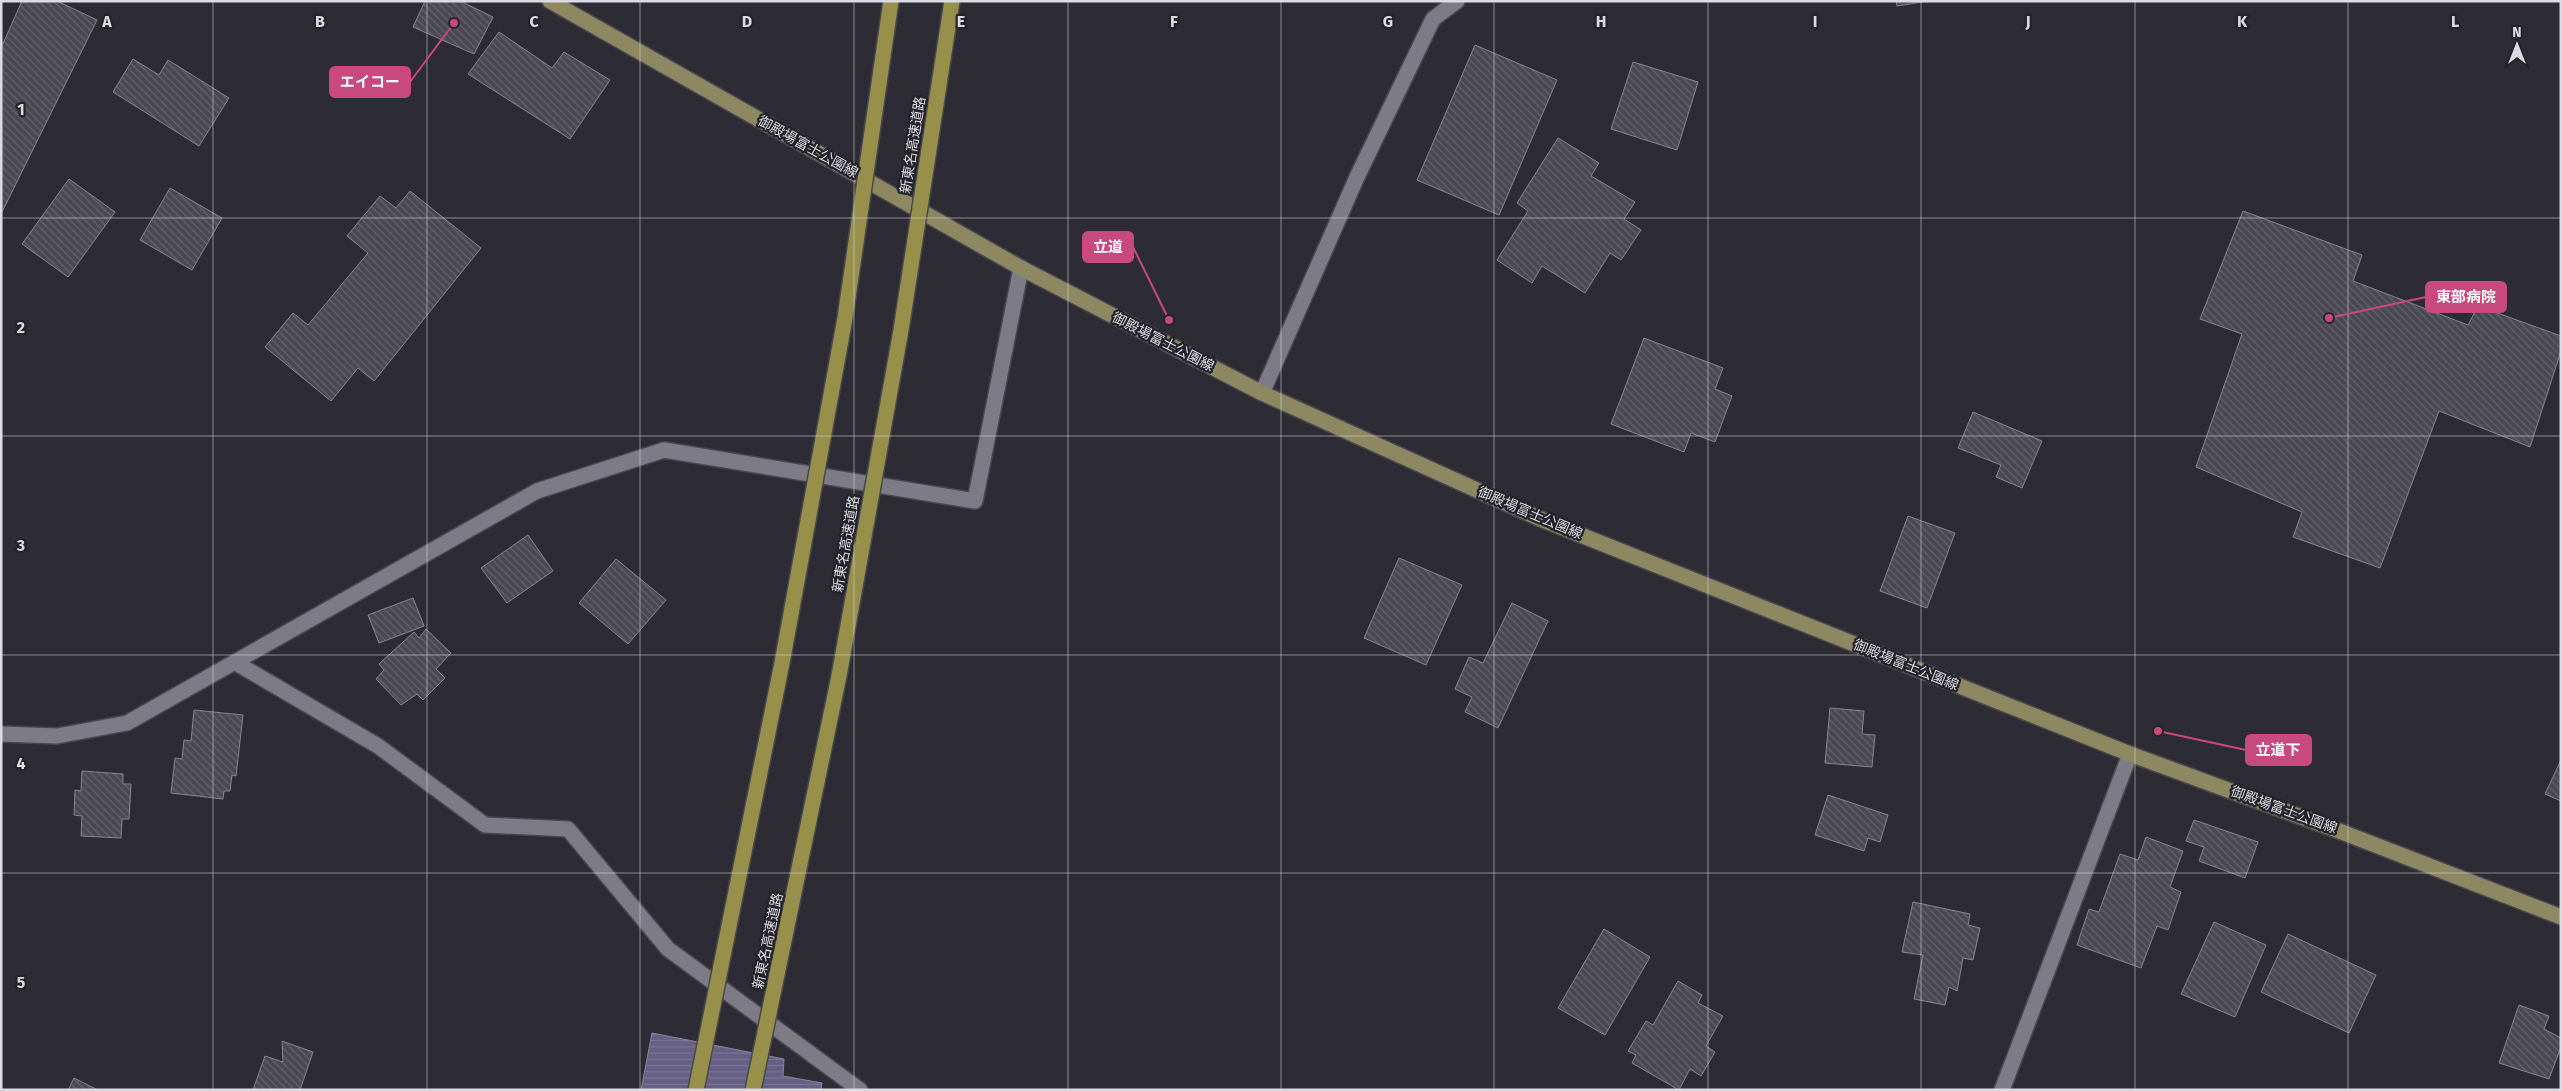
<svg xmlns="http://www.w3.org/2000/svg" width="2562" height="1091" font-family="'Fira Sans','Noto Sans JP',sans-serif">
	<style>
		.water { fill: url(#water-rules); stroke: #8985a0 }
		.building { fill: url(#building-back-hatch); stroke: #888791 }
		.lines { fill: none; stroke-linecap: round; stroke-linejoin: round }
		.minor-casing { stroke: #49484f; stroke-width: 18 }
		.major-casing { stroke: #49484f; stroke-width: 18 }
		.minor { stroke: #7d7c86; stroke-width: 15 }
		.major { stroke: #8d8862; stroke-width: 15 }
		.highway-bridge-casing { stroke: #49484f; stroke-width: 18; stroke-linecap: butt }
		.highway-bridge { stroke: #97904a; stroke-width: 15 }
		.grid { fill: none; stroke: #dcdbe1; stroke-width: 1; stroke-opacity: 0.55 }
		.labels { text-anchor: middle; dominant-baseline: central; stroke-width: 4.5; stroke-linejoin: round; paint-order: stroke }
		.street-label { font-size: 14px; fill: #dcdbe1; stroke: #24232b }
		.grid-label { font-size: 16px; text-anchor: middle; font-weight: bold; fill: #dcdbe1; stroke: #24232b; stroke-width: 4.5; stroke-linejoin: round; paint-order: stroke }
		.leader { fill: none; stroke: #c8497c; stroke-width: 2 }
		.callout-dot { fill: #c8497c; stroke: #24232b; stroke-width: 2 }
		.callout { fill: #c8497c; stroke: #c8497c; stroke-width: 2 }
		.callout-label { font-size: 15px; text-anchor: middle; font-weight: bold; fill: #fff }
	</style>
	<defs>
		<pattern id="water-rules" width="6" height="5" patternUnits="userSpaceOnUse" patternTransform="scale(1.25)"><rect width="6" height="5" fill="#656084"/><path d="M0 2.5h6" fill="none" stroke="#7a7695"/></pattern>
		<pattern id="building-back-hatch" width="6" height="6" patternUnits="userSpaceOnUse" patternTransform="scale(1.25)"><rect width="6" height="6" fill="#4a4952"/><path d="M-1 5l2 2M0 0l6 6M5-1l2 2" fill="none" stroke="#64636b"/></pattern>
	</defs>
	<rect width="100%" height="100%" fill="#2d2c35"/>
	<path class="water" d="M652,1033L784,1059L783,1076L822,1083L821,1090H641Z"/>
	<path class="building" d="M22,1H57L97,20L1,214V48Z
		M425,1H460L493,17L474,54L413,27Z
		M1896,1H1928L1897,6Z
		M499,32L552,68L564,52L610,80L570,139L468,74Z
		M1475,45L1557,80L1499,215L1417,180Z
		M133,59L159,75L168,60L229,98L199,146L113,92Z
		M1633,62L1698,82L1677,150L1611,129Z
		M1558,138L1599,163L1591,176L1635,202L1624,219L1641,230L1621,260L1610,253L1585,293L1542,266L1532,283L1497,260L1528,211L1517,203Z
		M69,179L115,212L68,277L22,244Z
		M170,188L222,218L192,270L140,240Z
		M410,191L481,248L374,381L358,368L331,401L265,347L293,313L308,325L368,253L347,236L380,196L396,208Z
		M2243,211L2362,255L2353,281L2468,325L2478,306L2561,336V351L2530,447L2439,411L2380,568L2293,537L2302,512L2196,467L2242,334L2200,319Z
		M1644,338L1723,368L1715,389L1732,396L1715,442L1691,433L1684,452L1611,424Z
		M1973,412L2042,441L2022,488L1996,477L2001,465L1958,448Z
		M1908,516L1955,533L1927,608L1880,591Z
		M528,535L553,571L507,603L481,568Z
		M1399,558L1462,585L1426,665L1364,638Z
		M616,559L666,600L628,644L579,603Z
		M413,598L424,626L379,643L368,615Z
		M1512,603L1548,621L1498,728L1465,712L1472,697L1455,689L1469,657L1483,663Z
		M426,629L451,653L436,669L445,678L423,700L417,694L401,705L376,679L384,670L379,664L414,632L419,638Z
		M1830,708L1864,711L1862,734L1875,735L1872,767L1825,763Z
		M194,710L243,715L236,776L232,775L230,791H224L223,799L171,793L175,758L182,759L184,740L191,741Z
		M2561,760V801L2545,794Z
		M82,771L123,774V784H131L129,819H122L121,838L81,836L82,816L74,815L75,790L81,791Z
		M1828,795L1888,815L1880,842L1868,838L1864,851L1815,835Z
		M2194,820L2258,842L2245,878L2199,861L2204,847L2186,841Z
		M2146,837L2183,851L2170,887L2181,892L2168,930L2157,926L2141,968L2077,945L2089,909L2099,912L2120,854L2138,860Z
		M1913,902L1970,914L1968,925L1980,928L1973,960L1963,958L1957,991L1949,987L1945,1005L1914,999L1923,955L1902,952Z
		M2214,922L2266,945L2235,1017L2181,994Z
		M1604,929L1650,957L1605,1035L1558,1008Z
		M2288,934L2376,975L2349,1033L2261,992Z
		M1678,981L1702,995L1698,1003L1723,1016L1706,1046L1715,1052L1701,1076L1690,1069L1679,1090L1632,1063L1636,1055L1628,1051L1646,1021L1653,1025Z
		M2519,1005L2549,1016L2544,1029L2561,1038V1047L2549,1079L2499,1063Z
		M282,1041L313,1052L300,1090H253L265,1056L283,1062Z
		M74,1078L98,1090H68Z"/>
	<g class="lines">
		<defs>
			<path id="minor" d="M1262,393L1357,177L1433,19L1457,1
				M236,663L378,746L485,825L568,829L668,949L860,1090
				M1,734L57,736L127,723L537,491L664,450L975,501L1021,268
				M2002,1090L2130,754"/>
			<path id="major" d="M550,1L1021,268L1262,393L1543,520L2130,754L2334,829L2561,917"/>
		</defs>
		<use href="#minor" class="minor-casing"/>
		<use href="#major" class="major-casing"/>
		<use href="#minor" class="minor"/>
		<use href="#major" class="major"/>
		<defs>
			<path id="highway-bridge" d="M696,1090L782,663L845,318L891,1
				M753,1090L839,676L901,330L952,1"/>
		</defs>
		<use href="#highway-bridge" class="highway-bridge-casing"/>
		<use href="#highway-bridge" class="highway-bridge"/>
	</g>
	<path class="grid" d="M213,1V1090M427,1V1090M640,1V1090M854,1V1090M1068,1V1090M1281,1V1090M1494,1V1090M1708,1V1090M1921,1V1090M2135,1V1090M2348,1V1090M1,218H2561M1,436H2561M1,655H2561M1,873H2561"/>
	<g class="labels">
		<g class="street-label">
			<text transform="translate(913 145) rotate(-81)">新東名高速道路</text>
			<text transform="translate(808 147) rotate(29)">御殿場富士公園線</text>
			<text transform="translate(1163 342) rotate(27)">御殿場富士公園線</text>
			<text transform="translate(1530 513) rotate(23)">御殿場富士公園線</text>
			<text transform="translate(846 544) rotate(-80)">新東名高速道路</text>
			<text transform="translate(1906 665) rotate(22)">御殿場富士公園線</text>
			<text transform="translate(2284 810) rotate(20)">御殿場富士公園線</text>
			<text transform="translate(768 941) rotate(-78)">新東名高速道路</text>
		</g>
	</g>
	<g class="grid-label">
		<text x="107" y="27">A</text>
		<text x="320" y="27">B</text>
		<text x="534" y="27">C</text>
		<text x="747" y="27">D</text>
		<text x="961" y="27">E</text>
		<text x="1174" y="27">F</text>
		<text x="1388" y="27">G</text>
		<text x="1601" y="27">H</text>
		<text x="1815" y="27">I</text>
		<text x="2028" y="27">J</text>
		<text x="2242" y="27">K</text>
		<text x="2455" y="27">L</text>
		<text x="21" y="115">1</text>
		<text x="21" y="333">2</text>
		<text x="21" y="551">3</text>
		<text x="21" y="769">4</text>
		<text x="21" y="988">5</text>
	</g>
	<path class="leader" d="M454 23L410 82M1169 320L1133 247M2329 318L2426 297M2158 731L2246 750"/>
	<g class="callout-dot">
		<circle cx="454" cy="23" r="5"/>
		<circle cx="1169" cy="320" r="5"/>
		<circle cx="2329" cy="318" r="5"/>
		<circle cx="2158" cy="731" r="5"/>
	</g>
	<g class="callout">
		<rect x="330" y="67" width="80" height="30" rx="5"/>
		<rect x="1083" y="232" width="50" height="30" rx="5"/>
		<rect x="2426" y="282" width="80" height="30" rx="5"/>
		<rect x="2246" y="735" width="65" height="30" rx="5"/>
	</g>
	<g class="callout-label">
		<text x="370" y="87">エイコー</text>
		<text x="1108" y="252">立道</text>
		<text x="2466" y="302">東部病院</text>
		<text x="2278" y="755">立道下</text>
	</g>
	<rect width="2562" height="1091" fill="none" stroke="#dcdbe1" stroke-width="5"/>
	<g transform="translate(2517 45)" stroke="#24232b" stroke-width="4" paint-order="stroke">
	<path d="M0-4L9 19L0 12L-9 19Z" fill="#dcdbe1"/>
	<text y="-8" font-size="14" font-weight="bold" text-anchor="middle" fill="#dcdbe1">N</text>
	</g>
</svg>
